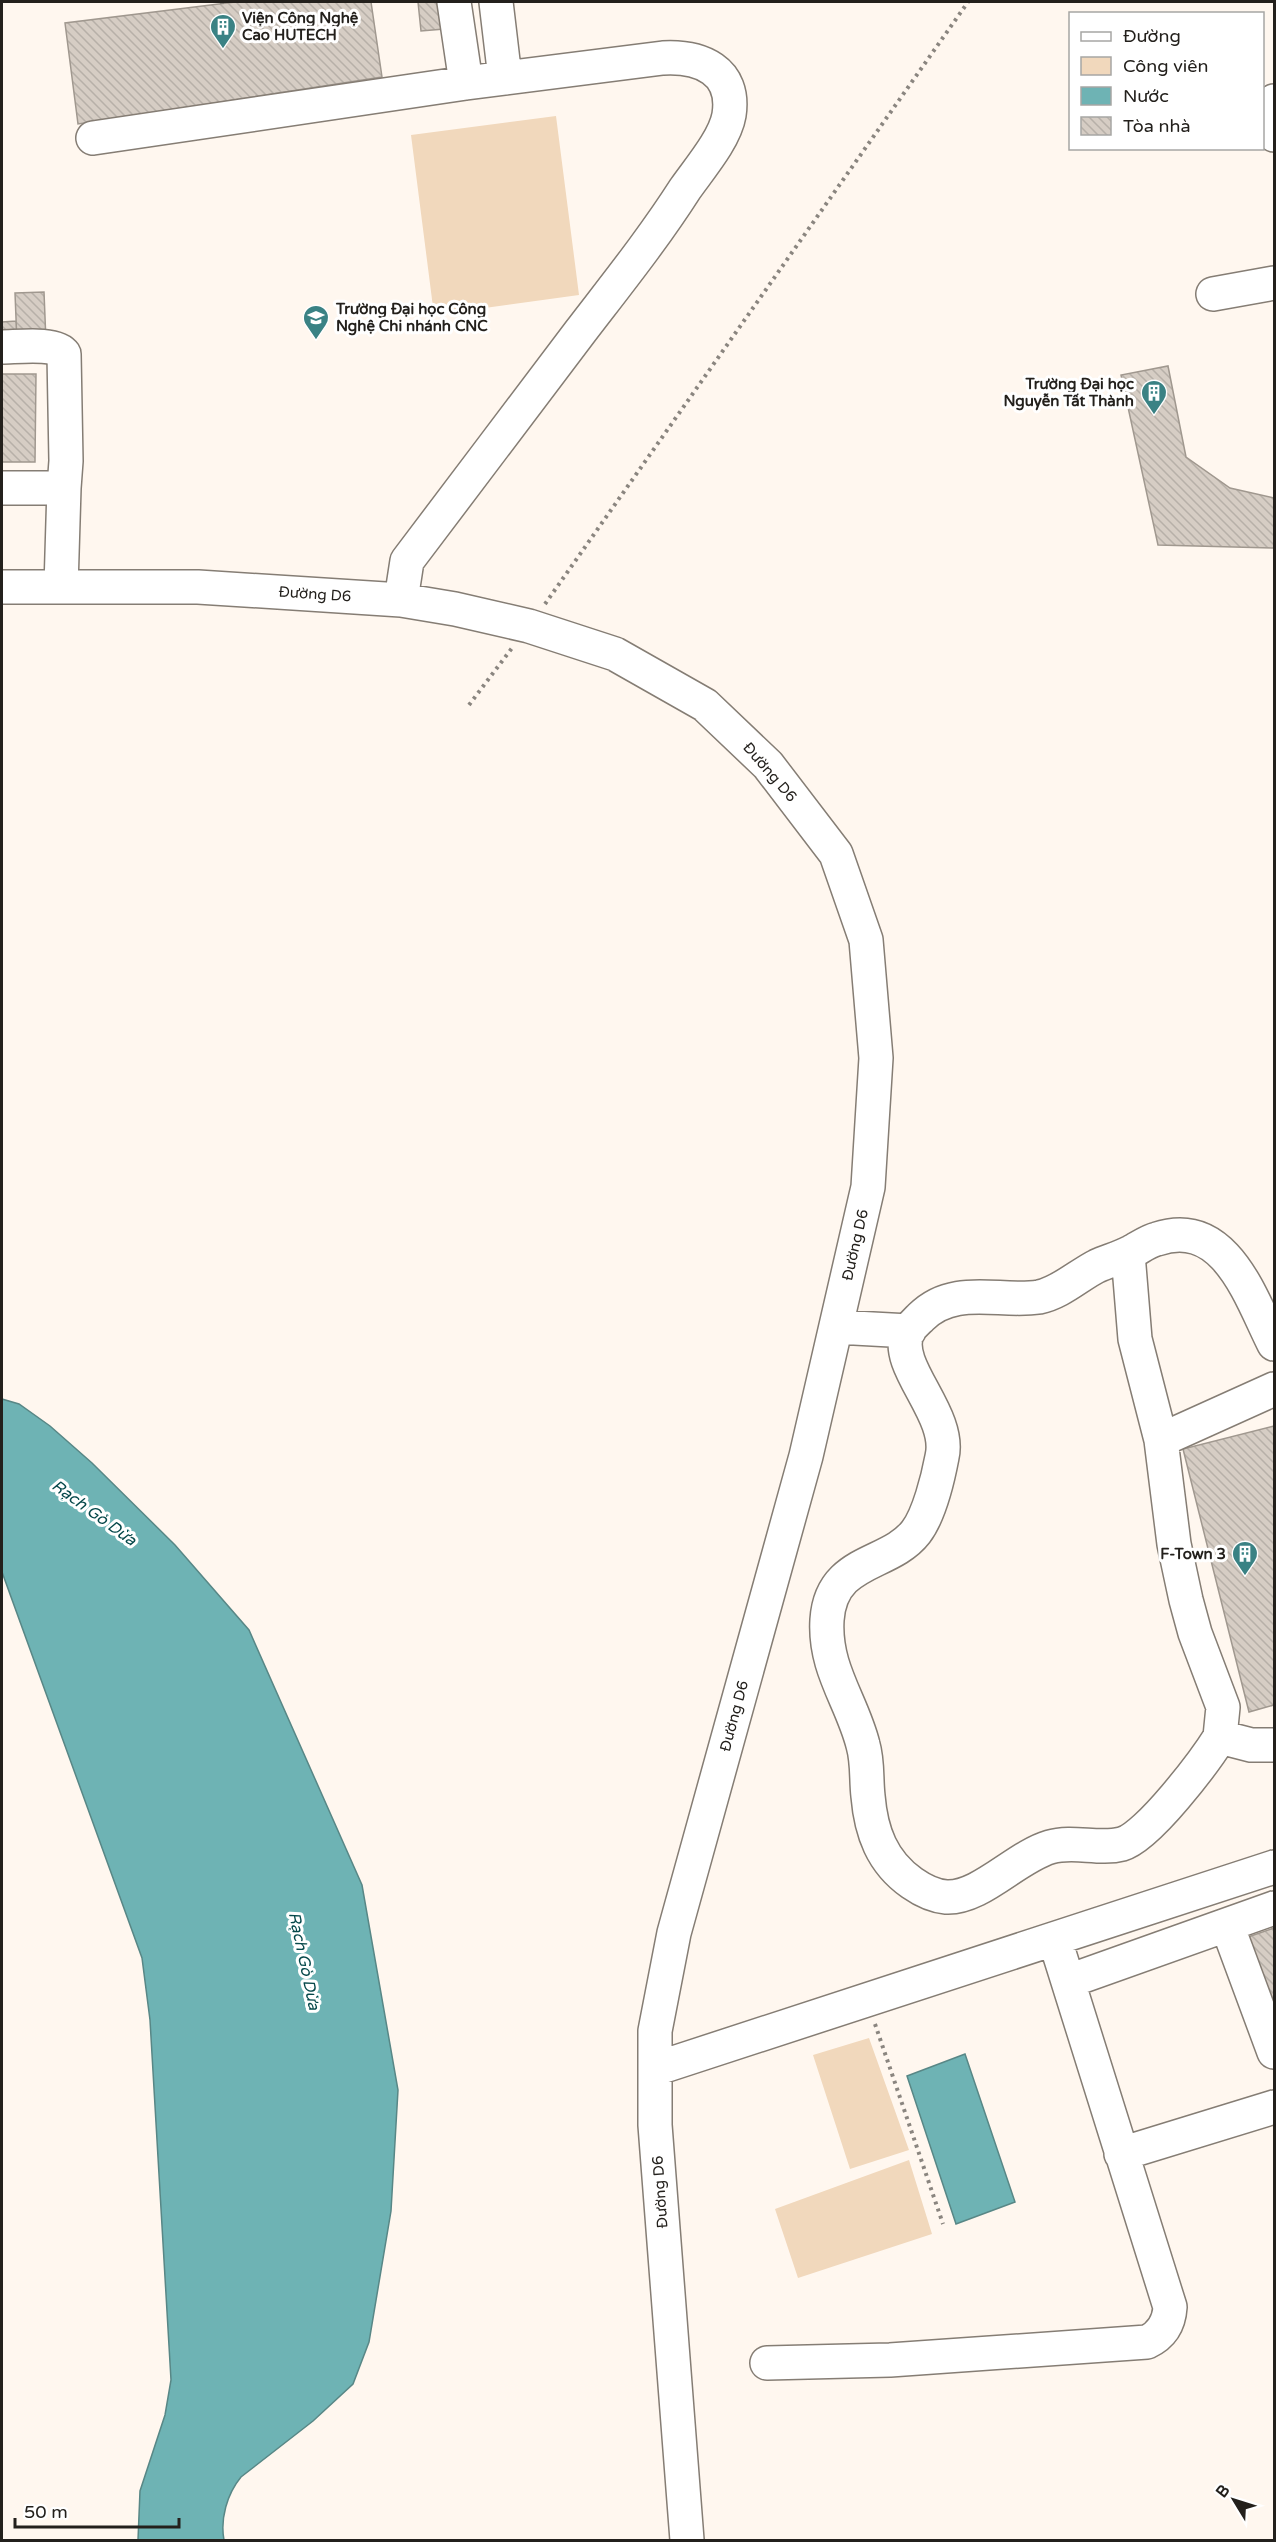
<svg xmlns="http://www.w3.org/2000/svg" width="1276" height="2542" font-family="'Varela Round',sans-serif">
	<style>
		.park { fill: #f1d8bc }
		.water { fill: #6eb3b4; stroke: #588786; stroke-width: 1.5 }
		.building { fill: url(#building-back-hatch); stroke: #a0988f; stroke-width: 1.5 }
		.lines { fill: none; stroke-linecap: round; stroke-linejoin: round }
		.minor-casing { stroke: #857d74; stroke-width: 36 }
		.path { stroke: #8a857f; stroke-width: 4; stroke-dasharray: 3 4.5; stroke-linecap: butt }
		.minor { stroke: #fff; stroke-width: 33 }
		.labels { text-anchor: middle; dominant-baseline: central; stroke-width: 6; stroke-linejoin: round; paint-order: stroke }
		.poi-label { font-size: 15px; font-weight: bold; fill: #23201c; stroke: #fff; text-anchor: start }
		.street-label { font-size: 15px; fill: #23201c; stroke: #fff }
		.water-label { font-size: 16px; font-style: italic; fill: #05484a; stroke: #fff }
	</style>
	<defs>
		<pattern id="building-back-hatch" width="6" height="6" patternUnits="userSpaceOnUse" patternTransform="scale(1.5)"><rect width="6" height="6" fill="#d6cdc4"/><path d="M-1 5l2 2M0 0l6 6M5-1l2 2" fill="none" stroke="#b7b0a8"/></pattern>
	</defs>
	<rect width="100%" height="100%" fill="#fff7ef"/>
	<path class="park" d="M556,116L579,295L434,315L411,135Z
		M869,2038L909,2150L850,2169L813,2055Z
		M909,2160L932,2234L798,2278L775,2209Z"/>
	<path class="water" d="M2,1399L19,1404L50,1426L92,1463L175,1545L249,1630L362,1885L398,2090L391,2211L369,2342L353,2384L313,2421L241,2477C227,2494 220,2519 224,2540H138L140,2491L165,2415L171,2380L150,2020L142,1958L2,1572Z
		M965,2054L1015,2202L956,2224L907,2076Z"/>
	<path class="building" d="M235,2H371L382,77L78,124L65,23Z
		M418,2H441L444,29L421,31Z
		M44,292L46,342L17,343L15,293Z
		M16,321L17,343L2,344V322Z
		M1168,366L1186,457L1230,488L1274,498V548L1158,545L1121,375Z
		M2,374H36L35,462H2Z
		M1274,1426V1705L1249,1712L1183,1449Z
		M1274,1928V2013L1248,1937Z"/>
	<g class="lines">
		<defs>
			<path id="minor" d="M454,2L466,83
				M496,2L505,78
				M1274,101L1271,116L1274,135
				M93,138L466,83L663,58C700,56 736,70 729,115C725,139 699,169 685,189C653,239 616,285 580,332C522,408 465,485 407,561L401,600
				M1213,294L1274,283
				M2,347C17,347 56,342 64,354L66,461L64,488
				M2,488H64L61,587
				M2,587H198L401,600L455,609L529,626L615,654L705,705L768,765L836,854L866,940L876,1058L868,1187L806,1456L674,1933L655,2031V2125L687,2540
				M1128,1254L1135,1339L1161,1440L1174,1544L1186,1600L1195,1633L1223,1707L1220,1737L1251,1745H1274
				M836,1327L909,1331
				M1161,1440L1274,1389
				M1220,1737C1205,1761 1148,1837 1122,1844C1099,1850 1073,1840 1050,1847C1016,1857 980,1899 946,1897C934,1896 922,1890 912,1883C882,1862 871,1832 868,1796C866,1779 868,1762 863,1745C852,1701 824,1669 827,1620C831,1558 889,1567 916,1532C929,1515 938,1478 942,1457C952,1415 894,1367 907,1334C909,1328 916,1322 921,1317C954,1284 999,1303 1039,1297C1060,1293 1079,1275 1097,1266C1108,1261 1120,1258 1131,1252C1139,1248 1148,1241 1157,1239C1226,1216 1251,1299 1274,1344
				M1227,1925L1274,2052
				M1069,1981L1274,1908
				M655,2069L1274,1867
				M1121,2154L1274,2107
				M767,2363L890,2360L1147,2342C1162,2335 1169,2323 1170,2307L1055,1940"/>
		</defs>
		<use href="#minor" class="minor-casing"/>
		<path class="path" d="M222,2V4
			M545,604L968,2
			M469,705L512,648
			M875,2024L943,2224"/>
		<use href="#minor" class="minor"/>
	</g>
	<defs>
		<symbol id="building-pin" viewBox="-11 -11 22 30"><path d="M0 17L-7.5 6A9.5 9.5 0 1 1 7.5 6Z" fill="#3a8284" stroke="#fff"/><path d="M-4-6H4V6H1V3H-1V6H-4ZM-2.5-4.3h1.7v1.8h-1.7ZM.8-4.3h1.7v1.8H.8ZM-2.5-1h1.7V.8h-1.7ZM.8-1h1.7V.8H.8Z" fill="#fff"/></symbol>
		<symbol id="university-pin" viewBox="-11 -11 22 30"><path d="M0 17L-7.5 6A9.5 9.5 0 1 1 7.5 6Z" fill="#3a8284" stroke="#fff"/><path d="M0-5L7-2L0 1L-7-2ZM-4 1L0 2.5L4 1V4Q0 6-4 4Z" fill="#fff"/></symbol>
	</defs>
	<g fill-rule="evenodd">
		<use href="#building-pin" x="208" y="12" width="30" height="40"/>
		<use href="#university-pin" x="301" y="303" width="30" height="40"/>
		<use href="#building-pin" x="1139" y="378" width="30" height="40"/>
		<use href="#building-pin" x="1230" y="1539" width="30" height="40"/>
	</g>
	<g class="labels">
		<g class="poi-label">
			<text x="242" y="18">Viện Công Nghệ<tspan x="242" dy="17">Cao HUTECH</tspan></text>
			<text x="336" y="309">Trường Đại học Công<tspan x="336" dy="17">Nghệ Chi nhánh CNC</tspan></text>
			<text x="1134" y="384" text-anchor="end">Trường Đại học<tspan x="1134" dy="17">Nguyễn Tất Thành</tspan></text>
			<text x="1226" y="1554" text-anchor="end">F-Town 3</text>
		</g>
		<g class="street-label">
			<text transform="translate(315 594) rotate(4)">Đường D6</text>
			<text transform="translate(770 772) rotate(49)">Đường D6</text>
			<text transform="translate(855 1245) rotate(-77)">Đường D6</text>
			<text transform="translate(734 1716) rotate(-75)">Đường D6</text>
			<text transform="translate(660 2192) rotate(-94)">Đường D6</text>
		</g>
		<g class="water-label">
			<text transform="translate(94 1513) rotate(36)">Rạch Gò Dừa</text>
			<text transform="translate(304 1961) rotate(78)">Rạch Gò Dừa</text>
		</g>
	</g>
	<rect width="1276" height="2542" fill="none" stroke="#23201c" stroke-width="6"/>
	<rect x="1069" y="12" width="195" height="138" fill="#ffffff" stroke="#a7a6a4" stroke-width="1.5"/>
	<rect x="1081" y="32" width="30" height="9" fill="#ffffff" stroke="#a7a6a4" stroke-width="1.5"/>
	<text x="1123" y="42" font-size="18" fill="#23201c">Đường</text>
	<rect x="1081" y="57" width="30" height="18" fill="#f1d8bc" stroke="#a7a6a4" stroke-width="1.5"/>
	<text x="1123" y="72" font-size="18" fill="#23201c">Công viên</text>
	<rect x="1081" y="87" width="30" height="18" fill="#6eb3b4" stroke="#a7a6a4" stroke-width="1.5"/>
	<text x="1123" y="102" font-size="18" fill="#23201c">Nước</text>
	<rect x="1081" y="117" width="30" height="18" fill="url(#building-back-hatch)" stroke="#a7a6a4" stroke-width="1.5"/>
	<text x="1123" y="132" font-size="18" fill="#23201c">Tòa nhà</text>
	<g transform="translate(1234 2500) rotate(308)" stroke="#ffffff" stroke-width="4.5" paint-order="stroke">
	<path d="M0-4.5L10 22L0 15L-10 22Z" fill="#23201c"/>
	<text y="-9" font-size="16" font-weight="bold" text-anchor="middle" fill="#23201c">B</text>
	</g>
	<path d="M15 2518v9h164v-9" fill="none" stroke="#23201c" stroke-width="3"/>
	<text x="24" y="2518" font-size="18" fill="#23201c" stroke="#ffffff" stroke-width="4.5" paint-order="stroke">50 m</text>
</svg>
